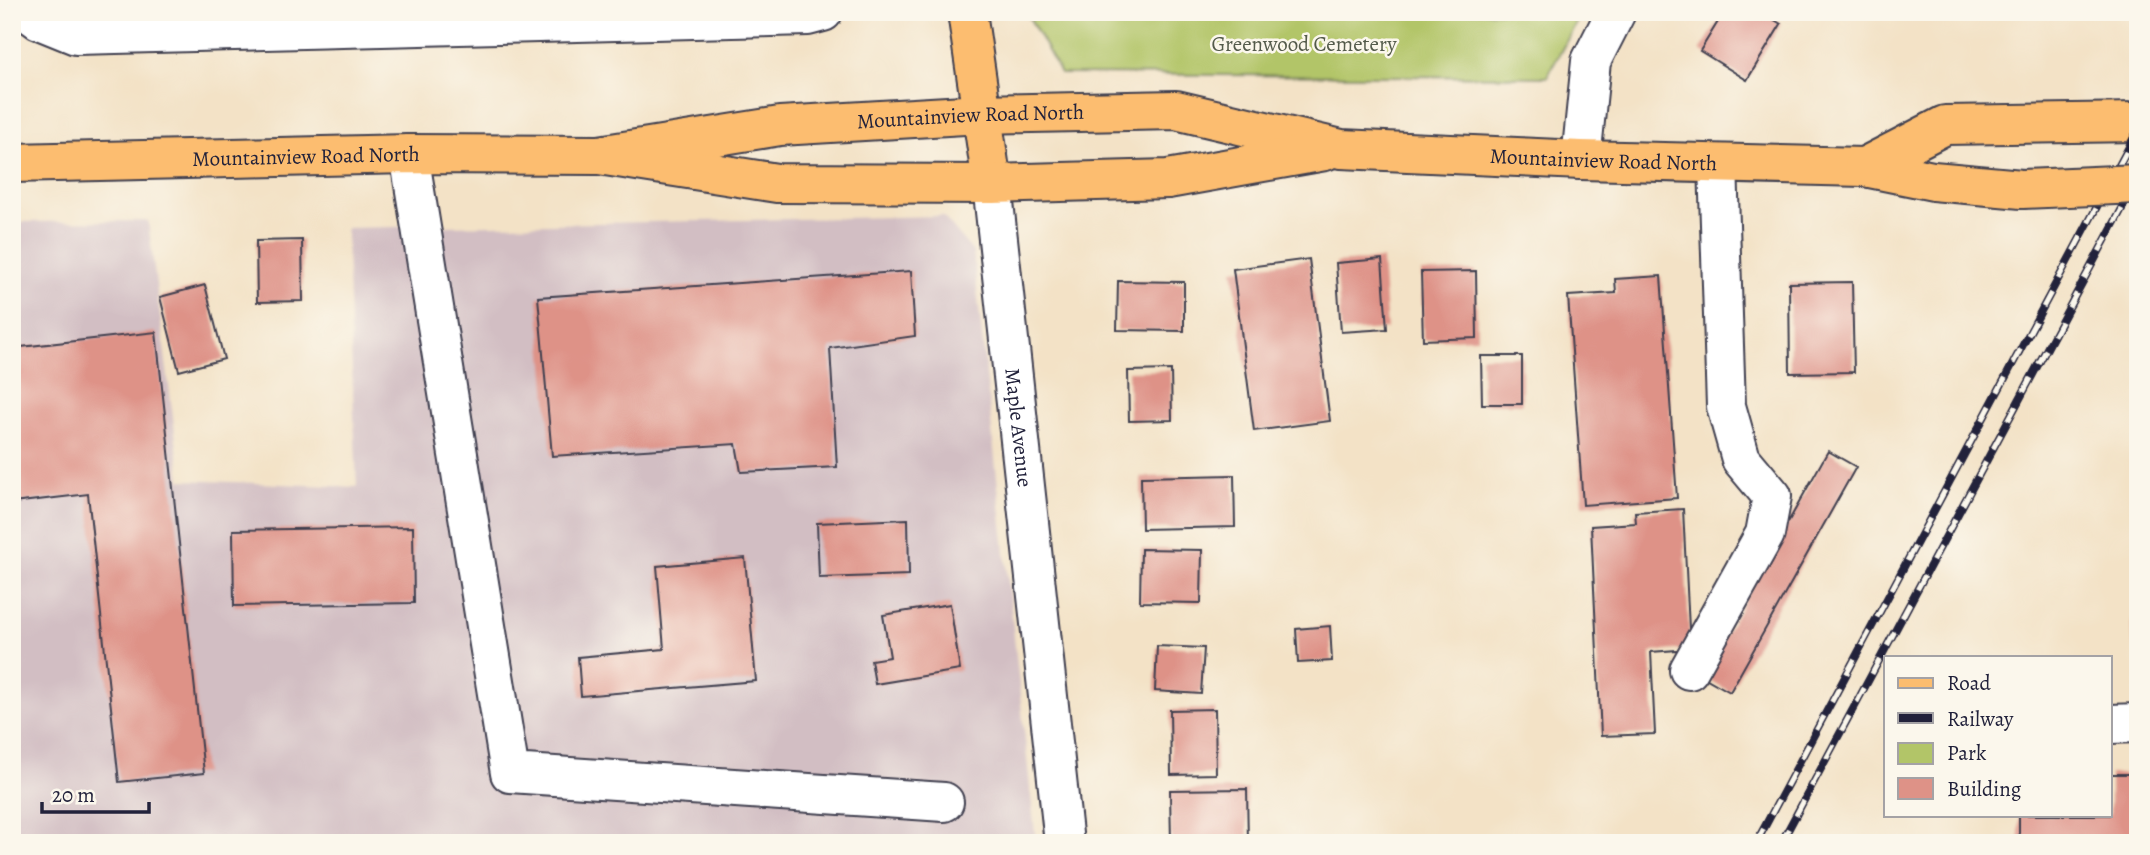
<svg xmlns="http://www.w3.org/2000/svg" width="2150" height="855" font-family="Alegreya,serif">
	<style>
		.industrial { fill: #d2bec3 }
		.green { fill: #b2c568; stroke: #6a7452; stroke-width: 2 }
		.building { fill: #de9287 }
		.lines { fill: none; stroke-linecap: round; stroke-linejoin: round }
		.minor-casing { stroke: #413f50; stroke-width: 42 }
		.major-casing { stroke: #413f50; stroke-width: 42 }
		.minor { stroke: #fff; stroke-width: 38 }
		.major { stroke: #fcbd6f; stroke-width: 38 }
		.rail-casing { stroke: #22223b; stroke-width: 8 }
		.rail { stroke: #fbf7ec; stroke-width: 5; stroke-dasharray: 16; stroke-linecap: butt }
		.major-bridge-casing { stroke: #413f50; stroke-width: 42; stroke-linecap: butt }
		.major-bridge { stroke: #fcbd6f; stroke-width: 38 }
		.labels { text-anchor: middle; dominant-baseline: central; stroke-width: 5; stroke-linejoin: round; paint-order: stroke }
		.park-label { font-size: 21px; fill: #545b4b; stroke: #fbf7ec }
		.street-label { font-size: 21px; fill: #22223b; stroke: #fbf7ec }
	</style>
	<rect width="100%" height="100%" fill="#fbf7ec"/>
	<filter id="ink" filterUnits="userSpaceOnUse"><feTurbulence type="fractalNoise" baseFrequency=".0143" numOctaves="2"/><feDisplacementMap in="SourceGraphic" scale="14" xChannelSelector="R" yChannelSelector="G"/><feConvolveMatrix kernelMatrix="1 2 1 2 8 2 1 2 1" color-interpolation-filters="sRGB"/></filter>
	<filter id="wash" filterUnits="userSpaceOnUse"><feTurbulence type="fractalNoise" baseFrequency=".00686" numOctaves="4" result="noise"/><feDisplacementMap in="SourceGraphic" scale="28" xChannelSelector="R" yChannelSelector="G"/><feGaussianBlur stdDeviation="1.57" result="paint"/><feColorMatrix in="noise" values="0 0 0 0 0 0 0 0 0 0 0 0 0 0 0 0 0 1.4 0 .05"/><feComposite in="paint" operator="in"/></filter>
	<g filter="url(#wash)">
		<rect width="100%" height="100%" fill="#f3e2c6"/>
		<path class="industrial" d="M943,216L973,252L1036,843H12V222L148,221L181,480L357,487L346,228Z"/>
		<path class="green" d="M1026,12H1582L1547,77L1061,74Z"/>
		<g id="blocks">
			<path class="building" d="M1724,12H1761L1781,24L1747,80L1700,51Z
				M302,240L303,301L257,302L256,241Z
				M1309,259L1330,421L1254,431L1233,269Z
				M1382,259L1387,329L1341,332L1336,263Z
				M911,271L915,336L830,348L837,467L741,472L736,444L552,456L538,297Z
				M1476,271L1477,338L1423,340L1421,272Z
				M1661,276L1677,498L1583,505L1568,296L1616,293L1615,279Z
				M1118,281L1184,282V331L1117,330Z
				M1852,282L1854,372L1790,373L1789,283Z
				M205,285L224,359L179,371L160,297Z
				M156,332L204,773L119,782L88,494L12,503V348Z
				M1481,356H1522V404H1482Z
				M1171,370L1172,420L1129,421L1128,371Z
				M1828,451L1856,467L1730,692L1702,676Z
				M1234,475L1235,527L1142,529L1141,477Z
				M1683,509L1690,649L1651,652L1655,734L1601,736L1591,526L1636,523L1635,512Z
				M908,519L909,575L819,578L817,523Z
				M413,527L414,603L234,606L233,530Z
				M1141,549L1202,550L1201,603L1140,602Z
				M745,558L756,681L581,696L578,657L664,649L657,566Z
				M950,604L960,670L875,684L871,660L890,657L883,615Z
				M2132,618H2138V645H2133Z
				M1330,626L1332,661L1298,663L1296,629Z
				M1157,646L1204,648L1201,694L1155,691Z
				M1215,709L1216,774L1171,775L1170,710Z
				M2110,774H2138V841H2019V815H2110Z
				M1247,789L1248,843H1171L1170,790Z"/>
		</g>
	</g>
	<g filter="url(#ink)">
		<use href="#blocks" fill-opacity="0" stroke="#413f50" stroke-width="2"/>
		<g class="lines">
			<defs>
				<g id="minor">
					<path d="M28,12L39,20L76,35L808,16L823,12"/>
					<path d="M409,154L510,773L944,802"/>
					<path d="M1581,160L1591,61L1616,12"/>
					<path id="s1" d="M992,184L1064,843"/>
					<path d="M1689,670L1765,534L1772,496L1741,459L1726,406L1718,164"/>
					<path d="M2110,724L2138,723"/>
				</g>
				<g id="major">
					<path d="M967,12L992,184"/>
					<path id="s2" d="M599,155L780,126L981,114L1176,110L1341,149L1581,160L1864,167L1933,181L2022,189"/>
					<path id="s3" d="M12,163L409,154L599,155L777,183L992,184L1168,179L1325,151"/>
					<path d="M1864,167L1945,125L2138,122"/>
				</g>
			</defs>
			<use href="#minor" class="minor-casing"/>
			<use href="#major" class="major-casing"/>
			<use href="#minor" class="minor"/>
			<use href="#major" class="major"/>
			<defs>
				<path id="rail" d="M1756,843L2138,130
					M1781,843L2138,179"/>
			</defs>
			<use href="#rail" class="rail-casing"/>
			<use href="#rail" class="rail"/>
			<defs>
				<path id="major-bridge" d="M2022,189L2138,184"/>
			</defs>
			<use href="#major-bridge" class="major-bridge-casing"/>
			<use href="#major-bridge" class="major-bridge"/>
		</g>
	</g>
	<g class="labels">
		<g class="park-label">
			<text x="1304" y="44">Greenwood Cemetery</text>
		</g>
		<g class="street-label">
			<text stroke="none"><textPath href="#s2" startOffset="374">Mountainview Road North</textPath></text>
			<text stroke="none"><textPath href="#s3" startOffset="294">Mountainview Road North</textPath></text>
			<text stroke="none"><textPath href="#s2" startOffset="1012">Mountainview Road North</textPath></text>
			<text stroke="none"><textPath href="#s1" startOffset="245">Maple Avenue</textPath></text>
		</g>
	</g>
	<rect width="2150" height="855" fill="none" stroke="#fbf7ec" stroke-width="42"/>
	<rect x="1884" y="656" width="228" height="161" fill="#fbf7ec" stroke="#a4a2a5" stroke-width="2"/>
	<rect x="1898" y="678" width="35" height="10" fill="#fcbd6f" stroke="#a4a2a5" stroke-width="2"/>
	<text x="1947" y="690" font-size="21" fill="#22223b">Road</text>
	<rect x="1898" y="713" width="35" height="10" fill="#22223b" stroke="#a4a2a5" stroke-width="2"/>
	<text x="1947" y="726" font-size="21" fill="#22223b">Railway</text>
	<rect x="1898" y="743" width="35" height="21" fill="#b2c568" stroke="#a4a2a5" stroke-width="2"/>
	<text x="1947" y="760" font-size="21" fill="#22223b">Park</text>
	<rect x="1898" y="778" width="35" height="21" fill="#de9287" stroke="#a4a2a5" stroke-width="2"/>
	<text x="1947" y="796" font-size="21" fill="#22223b">Building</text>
	<path d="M42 802v10h107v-10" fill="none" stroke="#22223b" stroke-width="3.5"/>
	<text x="52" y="802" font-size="21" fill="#22223b" stroke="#fbf7ec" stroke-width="5" paint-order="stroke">20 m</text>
</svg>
